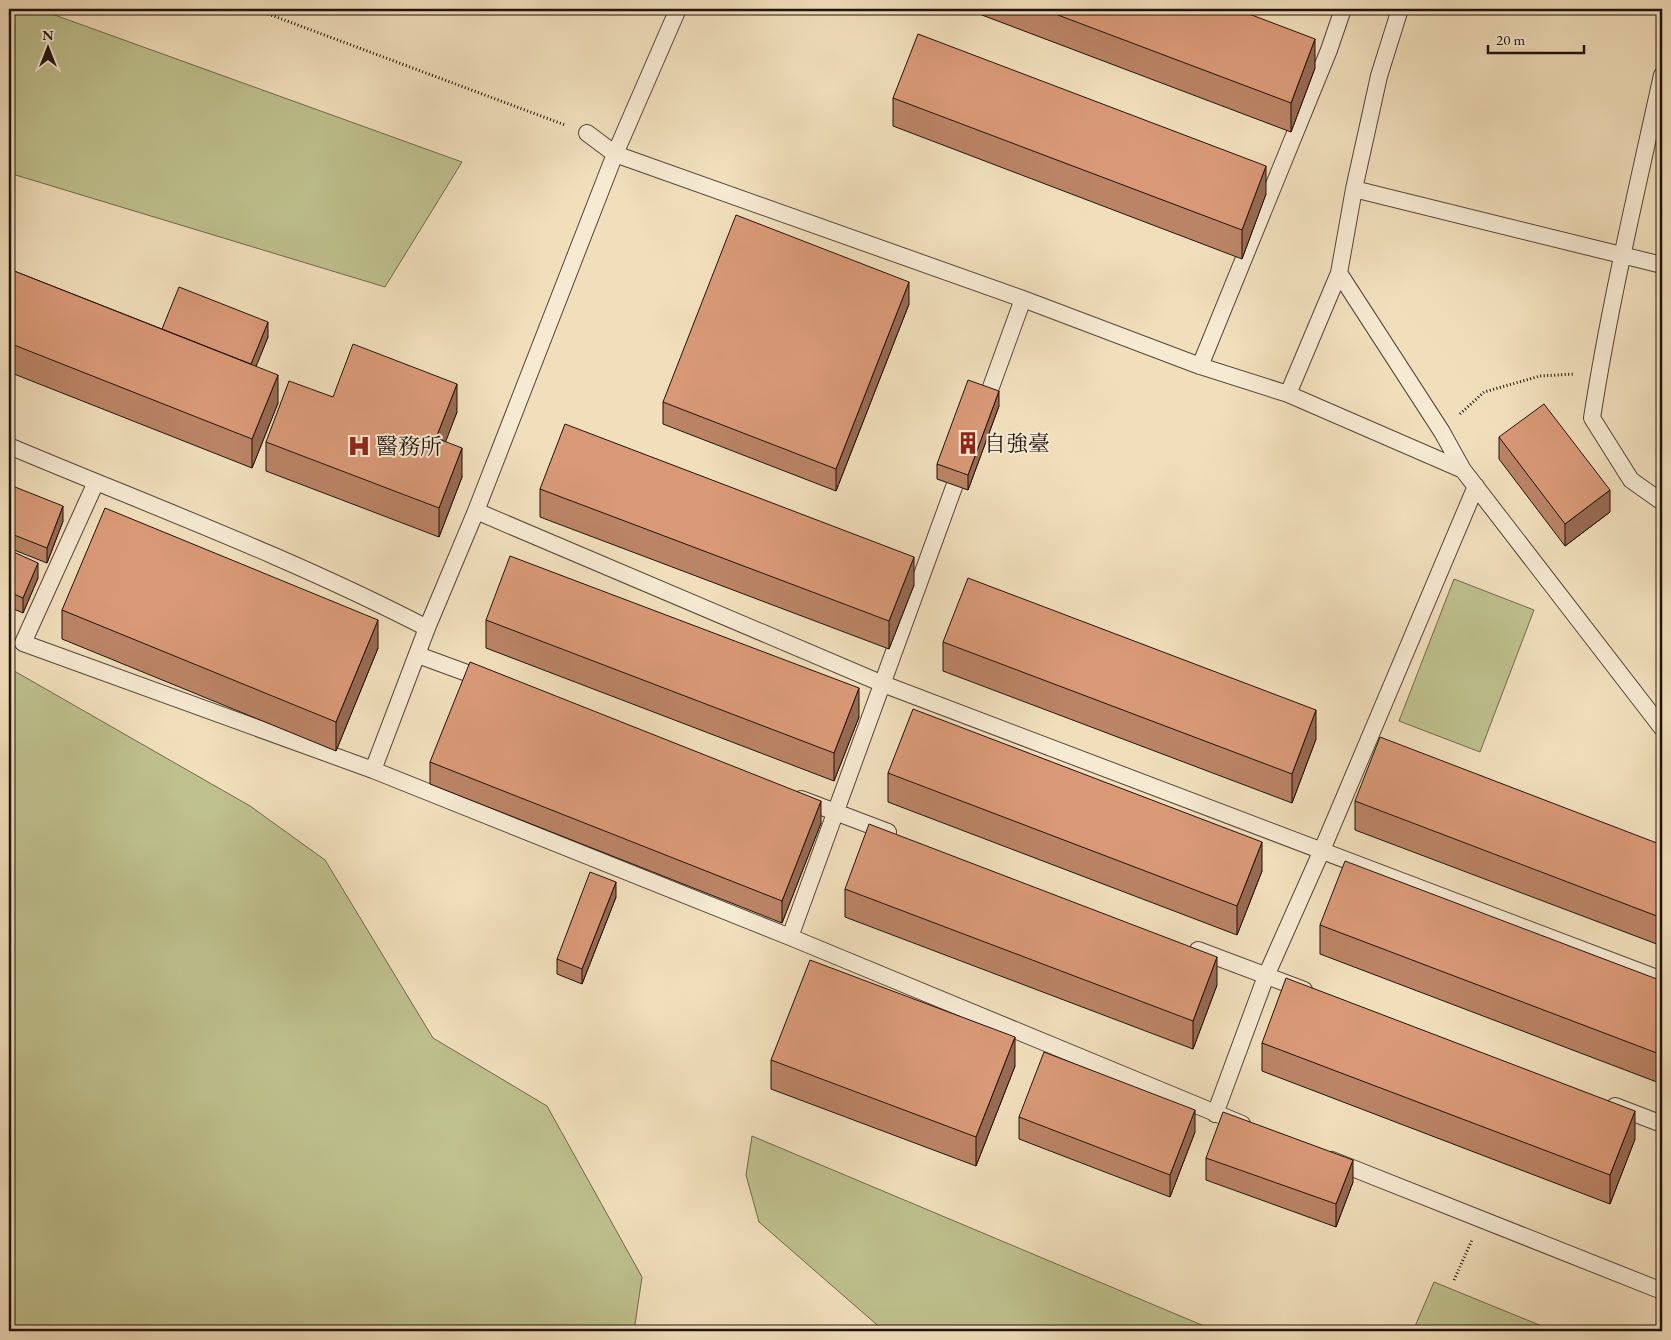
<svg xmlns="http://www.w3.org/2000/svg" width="1671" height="1340" font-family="'EB Garamond','Noto Serif TC',serif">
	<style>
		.green { fill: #bec08d; stroke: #6f6a4c }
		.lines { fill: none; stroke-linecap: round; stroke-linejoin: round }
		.lane-casing { stroke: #544638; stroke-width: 18 }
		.path { stroke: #20130c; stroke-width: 3; stroke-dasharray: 1 2.5; stroke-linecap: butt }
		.lane { stroke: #f6ead3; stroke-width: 16 }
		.wall { fill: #bb8466; stroke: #20130c }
		.shaded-wall { fill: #986b53; stroke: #20130c }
		.building { fill: #d99977; stroke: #20130c }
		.labels { text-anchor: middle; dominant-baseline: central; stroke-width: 4; stroke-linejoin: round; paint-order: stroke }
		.poi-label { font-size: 22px; fill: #20130c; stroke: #f6ead3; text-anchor: start }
	</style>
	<rect width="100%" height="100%" fill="#f1dfbc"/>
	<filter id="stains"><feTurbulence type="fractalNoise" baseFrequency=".004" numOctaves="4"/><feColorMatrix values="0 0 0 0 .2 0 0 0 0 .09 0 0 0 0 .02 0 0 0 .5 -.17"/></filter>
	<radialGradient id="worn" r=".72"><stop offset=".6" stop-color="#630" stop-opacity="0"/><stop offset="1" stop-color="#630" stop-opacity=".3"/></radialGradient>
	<path class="green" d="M9,9H38L462,162L385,287L9,173Z
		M1454,579L1534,610L1480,752L1399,721Z
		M9,668L250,806L325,860L433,1038L547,1106L642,1277L634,1331H9Z
		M752,1136L1216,1331H884L759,1222L746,1175Z
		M1434,1282L1554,1331H1413Z"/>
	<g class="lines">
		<defs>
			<path id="lane" d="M678,9L615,154L476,511L427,628L373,770L790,937L1242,1124
				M1662,75C1637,189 1610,302 1592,418L1631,480L1662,502
				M587,133L615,154L1023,299L1200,366L1288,394L1463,470
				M1354,189L1662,265
				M1339,273L1442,432L1463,470L1662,728
				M1200,366L1329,50L1343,9
				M1288,394L1339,273L1354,189L1379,76L1400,9
				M983,409L1023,299
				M9,446C149,505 292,558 427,628
				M96,482L23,643L373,770
				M476,511L883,684L1662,980
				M418,655L486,680
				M801,799L888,832
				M790,937L962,465
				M1198,950L1304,990
				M1615,1106L1662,1124
				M1215,1114L1266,976L1322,850L1476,486
				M1332,1160L1662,1291"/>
		</defs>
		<use href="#lane" class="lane-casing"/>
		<path class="path" d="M255,9L565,125
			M1460,414L1484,392L1540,376L1575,374
			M1454,1280L1472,1240"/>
		<use href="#lane" class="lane"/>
	</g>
	<path class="wall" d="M966,9H1236L1315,68L1291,132Z
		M893,98L1266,194L1242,259L893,126Z
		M9,269L162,329L268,337L256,366L278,403L252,468L9,372Z
		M909,304L836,491L663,424V402Z
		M1662,382V438L1657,437V408Z
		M333,397L457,412L445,442L462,477L439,537L266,471V442Z
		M999,406L968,490L937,479V464Z
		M1499,437L1610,512L1565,546L1499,459Z
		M9,489L63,521L47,563L9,548Z
		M540,489L914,585L889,649L540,517Z
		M9,550L38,578L23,613L9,607Z
		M62,610L378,648L336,751L62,639Z
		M486,620L859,717L834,781L486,648Z
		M943,642L1316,739L1292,803L943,671Z
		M430,762L821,823L782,923L430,784Z
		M888,773L1262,871L1237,935L888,802Z
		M1355,801L1662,845V946L1355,830Z
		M845,889L1217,985L1193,1049L845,917Z
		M616,897L582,984L557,974V959Z
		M1320,925L1662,981V1084L1320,954Z
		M1262,1043L1635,1139L1610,1204L1262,1071Z
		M771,1060L1015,1066L976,1166L771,1089Z
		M1019,1117L1195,1132L1170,1197L1019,1139Z
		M1206,1158L1353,1182L1336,1227L1206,1180Z"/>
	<path class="shaded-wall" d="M1315,39V68L1291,132V103Z
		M1266,166V194L1242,259V230Z
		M909,282V304L836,491V469Z
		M268,322V337L251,379V364Z
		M278,375V403L252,468V439Z
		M457,384V412L436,467V438Z
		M999,391V406L968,490V475Z
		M462,448V477L439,537V508Z
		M1610,490V512L1565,546V524Z
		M63,506V521L47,563V548Z
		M914,557V585L889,649V621Z
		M38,563V578L23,613V598Z
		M378,620V648L336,751V722Z
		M859,688V717L834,781V753Z
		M1316,710V739L1292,803V774Z
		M821,801V823L782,923V901Z
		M1262,842V871L1237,935V906Z
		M616,882V897L582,984V969Z
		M1217,957V985L1193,1049V1021Z
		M1015,1037V1066L976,1166V1137Z
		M1195,1110V1132L1170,1197V1175Z
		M1635,1111V1139L1610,1204V1175Z
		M1353,1160V1182L1336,1227V1204Z"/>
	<path class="building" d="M1042,9H1236L1315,39L1291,103Z
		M918,34L1266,166L1242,230L893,98Z
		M736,215L909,282L836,469L663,402Z
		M9,269L278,375L252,439L9,343Z
		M179,287L268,322L251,364L162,329Z
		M353,344L457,384L436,438L462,448L439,508L266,442L289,381L333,397Z
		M968,380L999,391L968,475L937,464Z
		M1662,382V410L1657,408Z
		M1544,404L1610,490L1565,524L1499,437Z
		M565,424L914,557L889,621L540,489Z
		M10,485L63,506L47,548L9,533V489Z
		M105,508L378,620L336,722L62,610Z
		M9,550L38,563L23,598L9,592Z
		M510,556L859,688L834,753L486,620Z
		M968,578L1316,710L1292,774L943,642Z
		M470,662L821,801L782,901L430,762Z
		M913,709L1262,842L1237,906L888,773Z
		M1380,737L1662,845V918L1355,801Z
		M869,824L1217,957L1193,1021L845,889Z
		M1345,861L1662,981V1055L1320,925Z
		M590,872L616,882L582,969L557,959Z
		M810,960L1015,1037L976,1137L771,1060Z
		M1286,978L1635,1111L1610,1175L1262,1043Z
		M1044,1052L1195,1110L1170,1175L1019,1117Z
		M1223,1112L1353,1160L1336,1204L1206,1158Z"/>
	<defs>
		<symbol id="building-bare" viewBox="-9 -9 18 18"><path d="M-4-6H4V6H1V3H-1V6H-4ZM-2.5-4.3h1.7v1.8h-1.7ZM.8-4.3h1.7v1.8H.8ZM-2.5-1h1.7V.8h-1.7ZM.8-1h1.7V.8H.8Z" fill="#8f2418" stroke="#f6ead3" stroke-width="2.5" paint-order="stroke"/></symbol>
		<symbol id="hospital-bare" viewBox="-9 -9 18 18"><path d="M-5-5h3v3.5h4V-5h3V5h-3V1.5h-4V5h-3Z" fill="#8f2418" stroke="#f6ead3" stroke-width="2.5" paint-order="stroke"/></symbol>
	</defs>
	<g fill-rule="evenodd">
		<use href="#building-bare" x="952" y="427" width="32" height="32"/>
		<use href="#hospital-bare" x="343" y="430" width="32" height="32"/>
	</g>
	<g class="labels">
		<g class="poi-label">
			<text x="984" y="443">自強臺</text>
			<text x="376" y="446">醫務所</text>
		</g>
	</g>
	<rect width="1671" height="1340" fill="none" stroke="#f1dfbc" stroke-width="30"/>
	<rect x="10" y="10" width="1651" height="1320" fill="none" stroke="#20130c" stroke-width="2.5"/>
	<rect x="15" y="15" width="1641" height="1310" fill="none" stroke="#20130c"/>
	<g transform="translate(48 48)" stroke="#f6ead3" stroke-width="4" paint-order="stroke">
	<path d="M0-4L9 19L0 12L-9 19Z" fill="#20130c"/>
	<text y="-8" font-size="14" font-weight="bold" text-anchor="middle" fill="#20130c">N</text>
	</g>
	<path d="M1488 45v8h96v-8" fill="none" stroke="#20130c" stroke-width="2.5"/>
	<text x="1496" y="45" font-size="15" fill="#20130c" stroke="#f6ead3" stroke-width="4" paint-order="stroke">20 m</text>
	<rect width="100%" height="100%" filter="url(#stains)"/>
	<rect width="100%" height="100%" fill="url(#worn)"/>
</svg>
